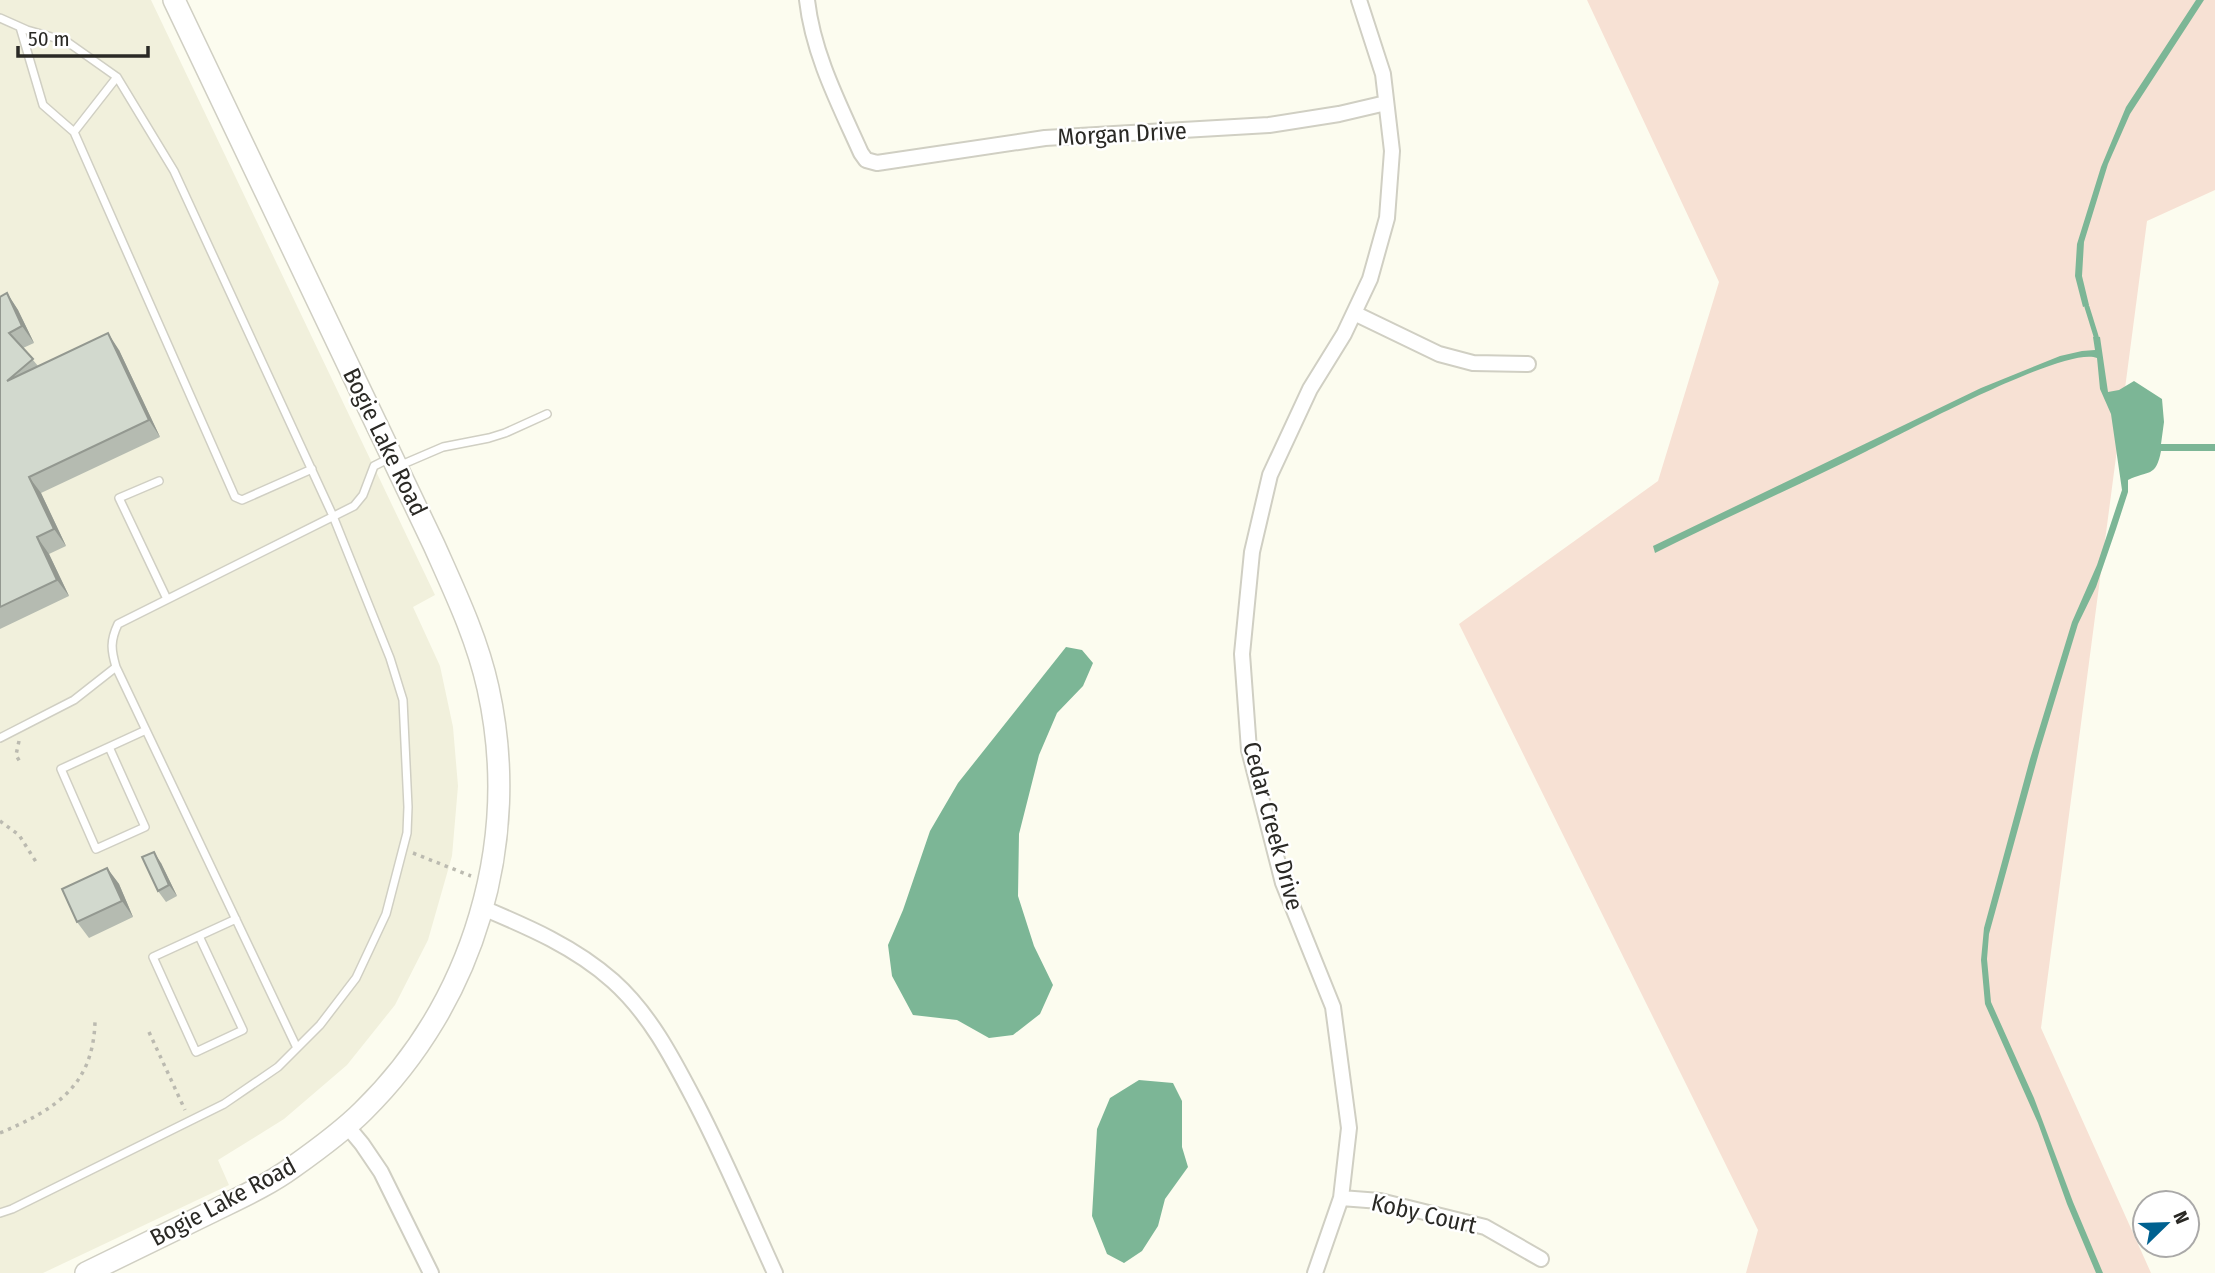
<svg xmlns="http://www.w3.org/2000/svg" width="2215" height="1273" font-family="'Fira Sans Condensed',sans-serif">
	<style>
		.built { fill: #f1f0dc }
		.green { fill: #f7e1d4 }
		.water { fill: #7cb696 }
		.lines { fill: none; stroke-linecap: round; stroke-linejoin: round }
		.stream { stroke: #7cb696; stroke-width: 5 }
		.service-casing { stroke: #d0cfc3; stroke-width: 10 }
		.minor-casing { stroke: #d0cfc3; stroke-width: 18 }
		.secondary-casing { stroke: #d0cfc3; stroke-width: 24 }
		.path { stroke: #bbbab0; stroke-width: 3.5; stroke-dasharray: 3.5 5; stroke-linecap: butt }
		.service { stroke: #fff; stroke-width: 7 }
		.minor { stroke: #fff; stroke-width: 14 }
		.secondary { stroke: #fff; stroke-width: 21 }
		.wall { fill: #b5bbb1 }
		.shaded-wall { fill: #939890 }
		.building { fill: #d2d9ce; stroke: #939890; stroke-width: 2 }
		.labels { text-anchor: middle; dominant-baseline: central; stroke-width: 5; stroke-linejoin: round; paint-order: stroke }
		.street-label { font-size: 24px; fill: #2a2925; stroke: #fff }
	</style>
	<rect width="100%" height="100%" fill="#fcfcef"/>
	<path class="built" d="M0,0H151L435,595L413,607L440,666L453,727L458,786L452,856L428,940L395,1005L347,1065L284,1119L218,1160L229,1185L43,1273H0Z"/>
	<path class="green" d="M1587,0H2215V190L2147,221L2041,1028L2151,1273H1746L1758,1230L1459,624L1658,481L1719,282Z"/>
	<path class="water" d="M2196,0H2204L2130,114L2108,164L2084,242L2082,276L2089,305L2083,307L2075,276L2077,244L2101,167L2126,107Z
		M2096,336L2100,337L2108,392L2119,390L2134,381L2162,399L2164,422L2161,444H2215V451H2161C2156,478 2148,470 2128,480V492L2116,529L2096,587L2078,624L2040,749L1989,934L1987,959L1991,1002L2034,1098L2073,1202L2103,1273H2096L2067,1204L2038,1123L1985,1004L1981,960L1984,928L2030,759L2072,622L2097,565L2122,490L2111,414L2100,389L2097,358C2066,345 1902,434 1867,451C1797,486 1725,518 1655,553L1653,546L1981,388L2060,356L2082,351L2095,350L2093,337Z
		M1066,647L1082,650L1093,663L1083,686L1057,713L1039,755L1019,834L1018,896L1034,946L1053,985L1040,1014L1013,1035L989,1038L957,1020L913,1015L892,976L888,945L903,910L930,831L958,783Z
		M1139,1080L1173,1083L1182,1101V1147L1188,1167L1165,1199L1158,1226L1142,1251L1124,1263L1107,1254L1092,1216L1097,1129L1110,1098Z"/>
	<g class="lines">
		<path class="stream" d="M2087,307L2096,336"/>
		<defs>
			<path id="service" d="M0,18L27,30L66,41L117,77L174,171L333,516L390,658L403,700L408,807L407,833L386,914L356,978L320,1025L278,1067L224,1104L12,1209L0,1213
				M20,27L43,105L74,132L235,497L242,500L312,469
				M74,132L117,77
				M401,465L443,447L489,438L505,433L547,414
				M159,481L119,498L167,599
				M0,738L74,700L116,667
				M109,747L145,827L96,849L61,769L146,730
				M199,936L243,1030L196,1052L153,957L236,919
				M297,1048L116,667C111,650 110,641 118,624L354,506L363,495L374,466L388,459"/>
			<path id="minor" d="M807,0C813,54 839,104 861,153L866,160L877,163L1045,138L1269,125L1339,114L1386,103
				M1354,313L1439,354L1473,363L1528,364
				M483,908C528,927 575,947 613,981C650,1014 673,1059 696,1103C725,1159 749,1216 775,1273
				M347,1126L362,1144L381,1172L431,1273
				M1341,1198L1380,1201L1485,1227L1541,1259
				M1315,1273L1341,1198L1349,1128L1333,1007L1283,883L1249,750L1242,654L1252,552L1270,475L1310,389L1344,334L1370,279L1387,218L1392,151L1383,74L1359,0"/>
			<path id="secondary" d="M86,1273C127,1253 168,1233 209,1213C237,1199 267,1186 293,1167C317,1150 342,1132 363,1111C474,1002 522,841 488,688C477,638 455,592 434,545L174,0"/>
		</defs>
		<use href="#service" class="service-casing"/>
		<use href="#minor" class="minor-casing"/>
		<use href="#secondary" class="secondary-casing"/>
		<path class="path" d="M19,741L16,755L20,762
			M0,821L19,835L38,865
			M413,853L471,876
			M149,1032L185,1110
			M0,1133C54,1110 93,1087 95,1022"/>
		<use href="#service" class="service"/>
		<use href="#minor" class="minor"/>
		<use href="#secondary" class="secondary"/>
	</g>
	<path class="wall" d="M7,293L18,310L34,343L23,348L38,366L119,350L160,437L41,493L66,546L49,554L69,596L0,629V297Z
		M161,863L177,896L166,902L158,891Z
		M107,868L119,884L133,917L89,938L77,922Z"/>
	<path class="shaded-wall" d="M7,293L18,310L34,343L22,326Z
		M108,333L119,350L160,437L149,420Z
		M29,477L41,493L66,546L54,529Z
		M37,537L49,554L69,596L57,580Z
		M154,852L161,863L177,896L169,885Z
		M107,868L119,884L133,917L122,901Z"/>
	<path class="building" d="M7,293L22,326L9,333L33,359L7,381L108,333L149,420L29,477L54,529L37,537L57,580L0,607V297Z
		M154,852L169,885L158,891L142,857Z
		M107,868L122,901L77,922L62,889Z"/>
	<g class="labels">
		<g class="street-label">
			<text transform="translate(1122 134) rotate(-3)">Morgan Drive</text>
			<text transform="translate(385 442) rotate(64)">Bogie Lake Road</text>
			<text transform="translate(1273 826) rotate(75)">Cedar Creek Drive</text>
			<text transform="translate(223 1202) rotate(-28)">Bogie Lake Road</text>
			<text transform="translate(1424 1214) rotate(13)">Koby Court</text>
		</g>
	</g>
	<g transform="translate(2166 1224) rotate(67)"><circle r="33" fill="#ffffff" stroke="#aaa9a8" stroke-width="2"/>
	<path d="M0-5L12 26L0 18L-12 26Z" fill="#006190"/>
	<text y="-10" font-size="19" font-weight="bold" text-anchor="middle" fill="#2a2925">N</text>
	</g>
	<path d="M18 46v10h130v-10" fill="none" stroke="#2a2925" stroke-width="3.5"/>
	<text x="28" y="46" font-size="21" fill="#2a2925" stroke="#ffffff" stroke-width="5" paint-order="stroke">50 m</text>
</svg>
